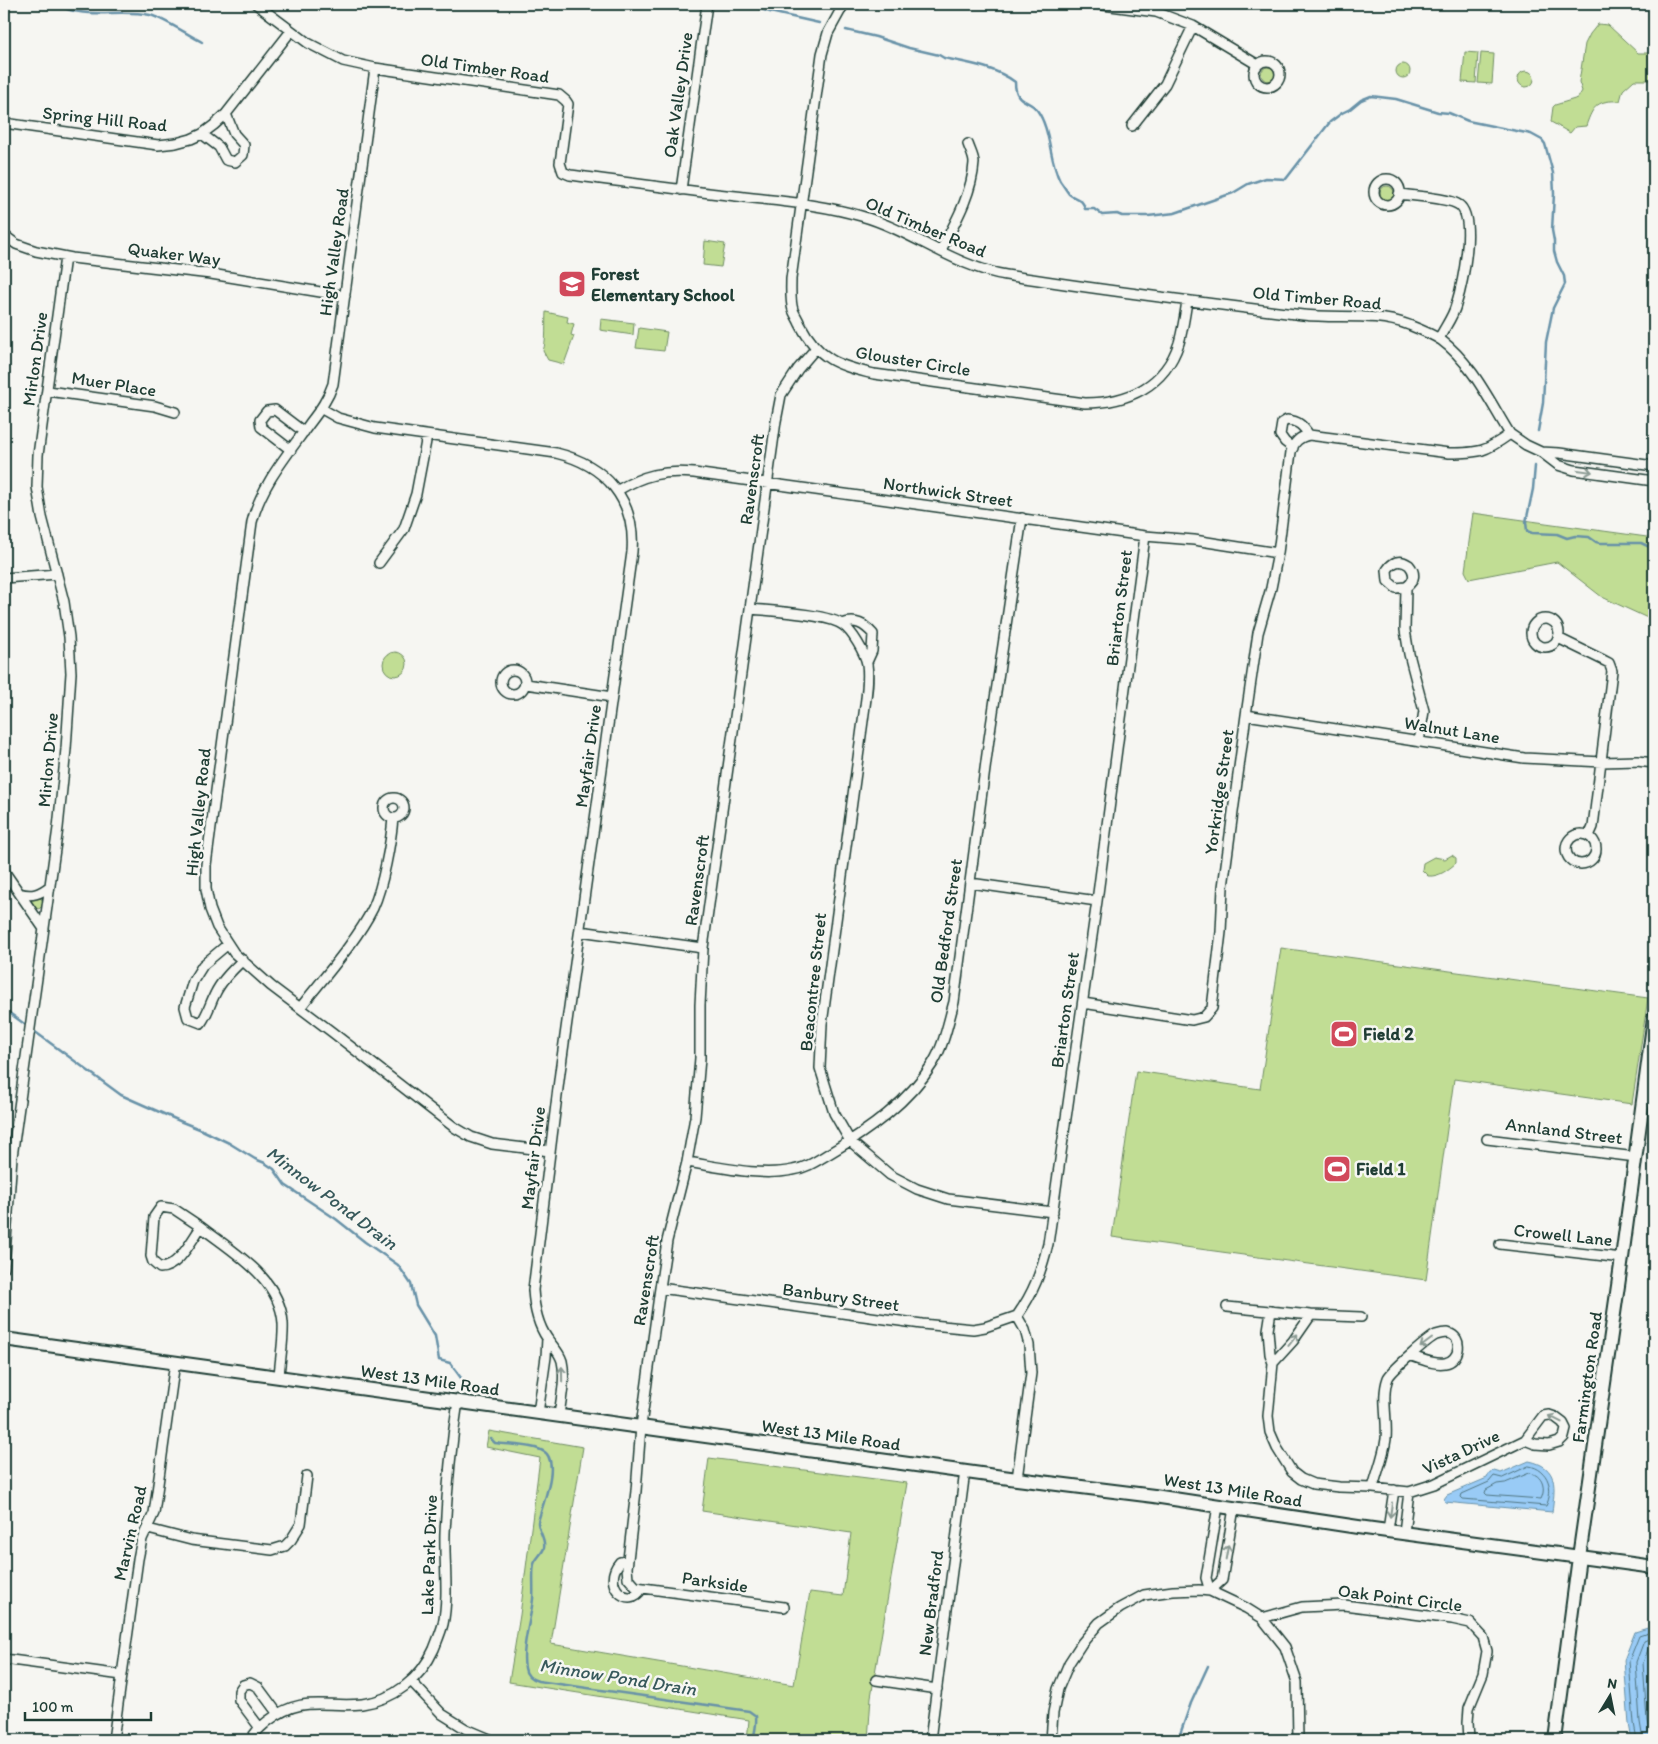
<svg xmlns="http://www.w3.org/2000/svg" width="1658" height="1744" font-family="Itim,sans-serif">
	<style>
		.green { fill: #c1dd94; stroke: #708d64 }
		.water { fill: #99cbf6; stroke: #6892a8 }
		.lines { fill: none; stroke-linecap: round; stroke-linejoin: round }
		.shore { stroke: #507682; stroke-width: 1 }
		.stream { stroke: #6892a8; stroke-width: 2.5 }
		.street-casing { stroke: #1f3d34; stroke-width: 12 }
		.secondary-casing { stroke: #1f3d34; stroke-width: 16 }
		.street { stroke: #f6f6f2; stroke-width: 9 }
		.secondary { stroke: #f6f6f2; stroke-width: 12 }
		.oneway { stroke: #8a9a93 }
		.labels { text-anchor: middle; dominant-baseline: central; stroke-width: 5; stroke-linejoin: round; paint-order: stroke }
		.street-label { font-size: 18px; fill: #1f3d34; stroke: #f6f6f2 }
		.poi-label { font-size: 18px; font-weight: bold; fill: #1f3d34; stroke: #f6f6f2; text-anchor: start }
		.water-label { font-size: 19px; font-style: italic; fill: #37595b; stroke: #f6f6f2 }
	</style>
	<rect width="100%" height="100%" fill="#f6f6f2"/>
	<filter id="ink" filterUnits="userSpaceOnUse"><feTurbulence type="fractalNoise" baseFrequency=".02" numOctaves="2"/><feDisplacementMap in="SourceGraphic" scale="10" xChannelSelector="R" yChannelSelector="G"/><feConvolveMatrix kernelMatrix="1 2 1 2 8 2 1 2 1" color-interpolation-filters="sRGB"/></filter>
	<g filter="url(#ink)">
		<path class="green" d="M1598,24L1608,25L1638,53H1654V80H1634L1623,90L1620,101C1598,100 1593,105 1586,126L1575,127L1570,133L1551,122L1553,107L1555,105L1578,98L1582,91L1579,82L1585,44L1590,34Z
			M1465,52L1478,53L1476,83L1462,82Z
			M1481,53L1494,54L1492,84L1478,83Z
			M1396 71a7 7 0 1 1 14 0a7 7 0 1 1-14 0Z
			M1261 74a7 7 0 1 1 14 0a7 7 0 1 1-14 0Z
			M1518 79a8 8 0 1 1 16 0a8 8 0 1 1-16 0Z
			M1380 193a7 7 0 1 1 14 0a7 7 0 1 1-14 0Z
			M705,241L725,244L721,267L703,265Z
			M546,312L568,317L567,322L574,324L571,335L574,336L564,364L548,360L543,351C547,340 545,324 546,312Z
			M601,319L634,323L633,335L600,330Z
			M639,328L667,332L664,351L636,348Z
			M1473,513L1654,538V621L1602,597L1557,562L1469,579L1465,571Z
			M383 664a12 12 0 1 1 24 0a12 12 0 1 1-24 0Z
			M1452,855L1456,858V863C1448,870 1439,877 1428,876L1422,870L1423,863L1434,857L1445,859Z
			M31 903a6 6 0 1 1 12 0a6 6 0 1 1-12 0Z
			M1281,948L1648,998L1632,1104L1454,1079L1426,1280L1112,1237L1136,1071L1260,1089Z
			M489,1431L583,1447L551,1644L794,1685L810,1592L843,1596L851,1533L702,1511L709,1458L907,1483L871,1697L868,1740H747L749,1720L509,1682L520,1615L540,1458L486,1447Z"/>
		<path class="water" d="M1529,1461C1559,1467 1555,1487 1552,1512L1445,1502L1444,1499L1447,1495L1487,1478L1490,1472L1494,1471L1501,1473Z
			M1654,1626V1740H1632L1629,1724L1624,1660L1635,1632Z"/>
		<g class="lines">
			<path class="shore" d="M1529,1466C1549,1469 1554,1490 1546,1506L1463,1499L1461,1497L1462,1494L1489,1482L1494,1476L1502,1478Z
				M1530,1473C1543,1475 1546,1489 1541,1499L1487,1495L1485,1493L1486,1490L1497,1484L1505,1483Z
				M1637,1740L1634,1723L1629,1661L1639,1636L1654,1631
				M1643,1740L1640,1722L1636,1662L1644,1641L1654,1637
				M1651,1740L1647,1721L1643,1663L1649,1647L1654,1645"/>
			<path class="stream" d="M55,4C86,21 117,8 150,15C163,18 190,36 202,42
				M745,4L770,12L819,23
				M770,12L771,4
				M846,30L876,37L909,48L939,55L944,58C968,63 995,67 1015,82C1015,104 1029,99 1037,110C1051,129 1049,160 1060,181C1063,185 1066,190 1069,194C1076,200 1083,198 1085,209H1094L1102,215L1117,214L1122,216H1148L1175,213L1233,193L1248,184L1266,178L1286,179L1330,122L1342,113L1350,109L1361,100L1371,96L1396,99L1438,112L1449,113L1468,121L1531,134L1542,140L1545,144L1553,173L1554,194L1552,230L1554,241V251L1557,262L1564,276L1565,284L1553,308L1546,342L1543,403L1538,431
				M1535,466L1533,489L1526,522L1527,531L1532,533L1557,534L1567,538L1575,536L1589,537L1596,542L1600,543H1641L1654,549
				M4,1009L121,1095L182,1122L202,1130L229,1143L255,1159L265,1163L274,1169L285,1185L336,1219L365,1242L398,1265L411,1284L416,1305L435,1336L439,1360L450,1363L461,1378
				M491,1439L495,1443C509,1445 527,1444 541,1450C563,1458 542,1505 538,1522C538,1531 546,1538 544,1548C542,1554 536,1558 534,1564C532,1572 534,1589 533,1599C531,1619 521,1648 525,1668C526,1676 531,1679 538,1681L749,1711L756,1716C757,1724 755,1732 753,1740
				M1178,1740L1191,1703L1208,1666"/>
			<defs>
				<path id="street" d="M256,4L308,43L343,61L375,68L559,95L566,101L568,104L560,163L563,172L570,175C625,182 680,190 736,196C777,201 821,204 861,216C911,230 955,267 1006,275C1105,291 1204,303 1303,315C1338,319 1375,312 1409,325C1419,329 1432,334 1441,340C1472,363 1490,402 1510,434
					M844,4L828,33L822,54L791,279C791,288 790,301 793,310C795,315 798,319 800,324C818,359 838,366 874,374L1085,403C1128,403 1165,386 1179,343C1183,329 1185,315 1187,301
					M1096,4L1156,12L1193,26L1258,65
					M1254 74a13 13 0 1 1 26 0a13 13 0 1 1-26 0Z
					M375,68L333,384C328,399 320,410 310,423C288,454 261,485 252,522L206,865V889L210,909L217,927L234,953L271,986L332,1032L454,1127L471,1137L492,1144L550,1151
					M4,123L158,145L176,143L191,139L202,134L214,125L226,114L291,31
					M1132,126L1165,84L1193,26
					M202,134L219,147L226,160L235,162L243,155L244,145L234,134L226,114
					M1374 192a13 13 0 1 1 26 0a13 13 0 1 1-26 0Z
					M681,190L707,4
					M1399,194C1412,196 1450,198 1459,205C1477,218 1462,286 1456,305C1453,317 1444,328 1439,339
					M4,235L16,244L36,251L72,258L211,274L345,296
					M941,250C955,223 972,194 974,163C974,157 970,150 968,144
					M48,391L155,406L175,412
					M322,409L338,418L375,428L556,453C606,465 636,500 632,552L560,1072L533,1290C534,1305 538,1325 547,1338C552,1346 559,1351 562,1361C566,1378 561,1399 559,1415
					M1293,448L1285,442L1280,435L1282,423L1287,420C1299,421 1303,426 1309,435
					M291,450L261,427L260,420L267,411L275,410L304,432
					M1541,452L1559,453L1654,466
					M618,490C644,475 664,470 694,473L1145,536L1194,540L1278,553
					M379,563L404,529L416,494L427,436
					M4,578L57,574
					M1406,587L1396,588L1388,581L1387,570C1393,561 1400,559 1409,565C1416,573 1415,581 1406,587L1405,630L1409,654L1424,711L1419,742
					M751,609C771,611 829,614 843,625C852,631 865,653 867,664C869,678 867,692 865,706L822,1024L820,1068L834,1113L850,1141L890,1175L917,1189L948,1199L1053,1212
					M1531 633a14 14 0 1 1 28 0a14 14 0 1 1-28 0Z
					M842,624C856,619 864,624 873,634L872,651L867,662
					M1558,638L1603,660L1609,663L1612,671L1593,827L1589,836
					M501 682a12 12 0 1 1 24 0a12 12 0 1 1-24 0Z
					M526,684L612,697
					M1246,715L1524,758L1602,762L1637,761L1654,763
					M384 808a10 10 0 1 1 20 0a10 10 0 1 1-20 0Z
					M1566 849a15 15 0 1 1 30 0a15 15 0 1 1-30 0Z
					M4,871L44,929
					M970,883L1097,901
					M19,893C32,897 40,894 50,886
					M580,931L703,948
					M228,944L203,965L193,981L185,1007L188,1018L201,1023C208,1013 210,1004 215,994C221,981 232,970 243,960
					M1083,1003L1192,1020L1204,1017L1212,1008L1221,932L1223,887L1246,715L1258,633L1271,588L1278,553L1291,452C1294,442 1299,437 1309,435L1449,453C1480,453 1485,452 1510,434L1526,445L1541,452L1558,465L1574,470L1654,481
					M300,1008C324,977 356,942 373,908C383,886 391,842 393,818
					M1487,1139L1636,1157
					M687,1162C720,1167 760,1177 793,1170C807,1168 818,1160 830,1153C869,1130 909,1102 933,1063C944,1045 948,1023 954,1002L989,739L1022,518
					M161,1207L174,1209L201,1227C191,1241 179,1267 160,1268L153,1262L151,1256L154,1217Z
					M201,1227C233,1252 280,1278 283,1323C284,1340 280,1359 279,1377
					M1500,1244L1622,1258
					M4,1268L12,1157L58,828L66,749L71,673L69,637L64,602L42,517L37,487L38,455L65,257
					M660,1288L922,1324L973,1329L985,1327L1017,1316
					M1227,1307L1311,1315L1361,1317
					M1271,1311L1268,1330L1270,1354L1273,1363L1268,1416L1270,1432L1277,1448L1292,1472L1301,1479L1313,1484L1339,1487L1373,1488L1409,1492L1434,1484L1525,1440L1543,1416L1549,1415L1555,1417L1563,1423L1566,1429L1564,1437L1559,1442L1549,1445L1535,1444L1525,1440
					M1017,1316C1034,1292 1041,1272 1048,1244L1097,901L1145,536
					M1017,1316L1025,1330L1029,1345L1031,1373L1017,1479
					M1273,1363L1293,1341L1311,1315
					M538,1413L546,1357L547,1338
					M1373,1488C1377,1472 1384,1455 1386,1439C1388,1420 1381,1397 1388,1378C1391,1371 1429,1338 1436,1335C1439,1334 1445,1333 1448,1333C1464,1337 1460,1361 1445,1363C1434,1365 1422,1359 1411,1356
					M1218,1506L1206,1578L1210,1591L1222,1580L1234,1508
					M148,1529L191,1540L272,1550L285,1546L291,1540L301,1524L307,1476
					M1388,1530L1394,1490
					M1404,1532L1409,1492
					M628,1560L620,1562C600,1585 630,1611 642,1588
					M784,1607L636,1587L628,1578L627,1568L636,1491L641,1426L660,1288L667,1241L687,1162L695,1117L700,1058V1005L703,948L776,421L781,395L798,369L816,348
					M1262,1618L1302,1607L1344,1605L1452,1619L1470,1623L1483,1637L1487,1651L1483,1674L1469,1708L1468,1722L1469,1740
					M4,1659L122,1675
					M876,1680L937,1689
					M411,1681L442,1714L466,1729L492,1740
					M260,1728L239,1700V1691L243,1685L250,1683L258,1687L278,1714
					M113,1740L138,1559L142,1539L154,1513L175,1362
					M251,1740C255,1731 261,1727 268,1721C302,1694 325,1708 362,1704C394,1700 421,1678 434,1649C437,1641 441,1632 443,1624C449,1595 444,1563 445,1533C447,1489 451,1445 458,1401
					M930,1740L965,1471
					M1051,1740L1053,1713L1058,1689L1069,1663L1082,1643L1099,1623L1120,1608L1144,1595L1173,1591L1199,1590L1210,1591L1246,1608L1262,1618L1285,1647L1297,1682L1298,1740"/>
				<path id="secondary" d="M4,1339L1017,1479L1154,1496L1358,1527L1654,1567
					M1555,1740L1579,1557L1622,1258L1654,1018"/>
			</defs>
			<use href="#street" class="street-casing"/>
			<use href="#secondary" class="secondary-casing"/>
			<use href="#street" class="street"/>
			<use href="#secondary" class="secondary"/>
		</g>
		<defs><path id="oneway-shaft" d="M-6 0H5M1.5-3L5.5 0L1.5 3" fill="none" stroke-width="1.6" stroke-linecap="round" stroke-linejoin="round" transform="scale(1.25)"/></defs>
		<g class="oneway">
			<use href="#oneway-shaft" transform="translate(1585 471) rotate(8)"/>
			<use href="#oneway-shaft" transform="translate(1293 1340) rotate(-52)"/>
			<use href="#oneway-shaft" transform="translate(1426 1343) rotate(143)"/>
			<use href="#oneway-shaft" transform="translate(562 1374) rotate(-91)"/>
			<use href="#oneway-shaft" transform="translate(1555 1419) rotate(-153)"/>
			<use href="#oneway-shaft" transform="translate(1391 1510) rotate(98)"/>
			<use href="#oneway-shaft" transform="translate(1227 1552) rotate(-80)"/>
		</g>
	</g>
	<defs>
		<symbol id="school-square" viewBox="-11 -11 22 22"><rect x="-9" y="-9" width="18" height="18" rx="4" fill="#d1495b" stroke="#f6f6f2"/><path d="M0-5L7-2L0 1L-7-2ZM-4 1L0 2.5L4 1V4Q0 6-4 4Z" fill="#fff"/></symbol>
		<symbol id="stadium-square" viewBox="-11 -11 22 22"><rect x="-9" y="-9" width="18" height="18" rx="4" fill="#d1495b" stroke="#f6f6f2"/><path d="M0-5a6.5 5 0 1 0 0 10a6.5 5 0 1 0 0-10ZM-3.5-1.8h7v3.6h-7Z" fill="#fff"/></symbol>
	</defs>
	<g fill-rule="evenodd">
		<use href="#school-square" x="556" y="268" width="32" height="32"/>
		<use href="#stadium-square" x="1328" y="1018" width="32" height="32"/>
		<use href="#stadium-square" x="1321" y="1153" width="32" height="32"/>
	</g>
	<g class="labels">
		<g class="street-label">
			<text transform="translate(485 68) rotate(8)">Old Timber Road</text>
			<text transform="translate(678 95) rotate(-82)">Oak Valley Drive</text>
			<text transform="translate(105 119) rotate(6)">Spring Hill Road</text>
			<text transform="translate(926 227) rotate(23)">Old Timber Road</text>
			<text transform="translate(334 252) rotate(-82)">High Valley Road</text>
			<text transform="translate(174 254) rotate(7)">Quaker Way</text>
			<text transform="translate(1317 298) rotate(5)">Old Timber Road</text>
			<text transform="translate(35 359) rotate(-82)">Mirlon Drive</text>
			<text transform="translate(913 361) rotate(9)">Glouster Circle</text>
			<text transform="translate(114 384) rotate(9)">Muer Place</text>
			<text transform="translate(752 479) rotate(-82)">Ravenscroft</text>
			<text transform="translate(948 492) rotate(8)">Northwick Street</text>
			<text transform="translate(1119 608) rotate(-83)">Briarton Street</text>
			<text transform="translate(1452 730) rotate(9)">Walnut Lane</text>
			<text transform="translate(588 756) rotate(-82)">Mayfair Drive</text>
			<text transform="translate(48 760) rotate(-85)">Mirlon Drive</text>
			<text transform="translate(1219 792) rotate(-82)">Yorkridge Street</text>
			<text transform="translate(198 812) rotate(-84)">High Valley Road</text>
			<text transform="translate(697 880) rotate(-82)">Ravenscroft</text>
			<text transform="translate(946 931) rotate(-82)">Old Bedford Street</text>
			<text transform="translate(813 982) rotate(-84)">Beacontree Street</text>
			<text transform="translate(1065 1010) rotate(-82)">Briarton Street</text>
			<text transform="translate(1564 1131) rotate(7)">Annland Street</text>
			<text transform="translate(533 1158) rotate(-83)">Mayfair Drive</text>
			<text transform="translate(1563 1235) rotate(6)">Crowell Lane</text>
			<text transform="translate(646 1280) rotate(-81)">Ravenscroft</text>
			<text transform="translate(841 1297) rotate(8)">Banbury Street</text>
			<text transform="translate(1587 1377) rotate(-82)">Farmington Road</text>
			<text transform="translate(430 1380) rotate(8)">West 13 Mile Road</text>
			<text transform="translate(831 1435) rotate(8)">West 13 Mile Road</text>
			<text transform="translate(1461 1452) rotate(-25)">Vista Drive</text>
			<text transform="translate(1233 1490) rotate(9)">West 13 Mile Road</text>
			<text transform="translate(130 1533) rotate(-77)">Marvin Road</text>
			<text transform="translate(429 1555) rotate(-88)">Lake Park Drive</text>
			<text transform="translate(715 1582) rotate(8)">Parkside</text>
			<text transform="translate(1400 1598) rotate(7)">Oak Point Circle</text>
			<text transform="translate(931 1603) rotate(-83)">New Bradford</text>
		</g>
		<g class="poi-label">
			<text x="591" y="274">Forest<tspan x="591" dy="21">Elementary School</tspan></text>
			<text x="1363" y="1034">Field 2</text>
			<text x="1356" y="1169">Field 1</text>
		</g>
		<g class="water-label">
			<text transform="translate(332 1198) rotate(37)">Minnow Pond Drain</text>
			<text transform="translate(618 1677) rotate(9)">Minnow Pond Drain</text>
		</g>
	</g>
	<rect width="1658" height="1744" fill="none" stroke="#f6f6f2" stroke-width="20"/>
	<rect x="10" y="10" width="1638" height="1724" fill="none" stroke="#1f3d34" stroke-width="2" filter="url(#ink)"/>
	<g transform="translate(1610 1696) rotate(10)" stroke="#f6f6f2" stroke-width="4" paint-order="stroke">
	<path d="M0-4L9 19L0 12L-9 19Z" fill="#1f3d34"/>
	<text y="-8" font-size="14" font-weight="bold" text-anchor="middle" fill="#1f3d34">N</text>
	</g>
	<path d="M25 1712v8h126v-8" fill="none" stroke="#1f3d34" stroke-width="2.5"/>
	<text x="32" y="1712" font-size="15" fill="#1f3d34" stroke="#f6f6f2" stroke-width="4" paint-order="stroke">100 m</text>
</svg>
